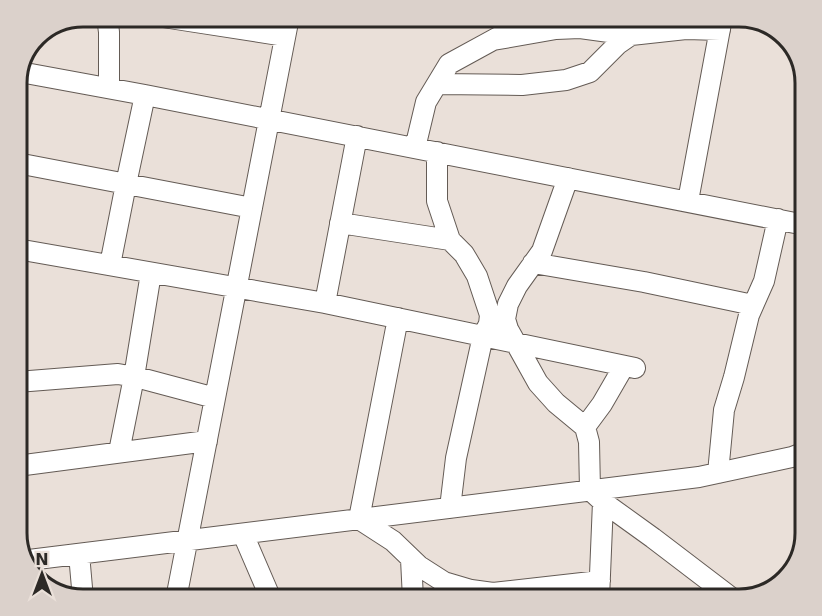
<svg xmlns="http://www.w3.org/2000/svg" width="822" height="616" font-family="'DejaVu Sans',sans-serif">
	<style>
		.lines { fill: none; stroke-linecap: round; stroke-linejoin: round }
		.minor-casing { stroke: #645b55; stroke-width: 22 }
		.minor { stroke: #fff; stroke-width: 20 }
		.rim { fill: none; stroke: #2c2926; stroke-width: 3 }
	</style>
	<rect width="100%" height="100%" fill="#eae0d9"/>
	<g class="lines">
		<defs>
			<path id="minor" d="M107,17L109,32V88
				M163,17L285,36
				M493,40L556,29L580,28L631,35L686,29L720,30
				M20,72L145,95L805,225
				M437,84L522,85L566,80L590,72L618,44L631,35L640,17
				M415,148L426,102L449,64L535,17
				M437,152V201L450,240
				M17,163L252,208
				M568,178L542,251L517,286L508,304L505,319L508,329L538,383L556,403L585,427
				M688,201L722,18
				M340,223L450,240L464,254L477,276L490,315L489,324L483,336L456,458L450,508
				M17,249L325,303L635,368
				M533,263L644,282L753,305
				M110,265L126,184L145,95
				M325,303L357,136
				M398,318L359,519L393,541L419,566L444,582L471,590L493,593L600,581
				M624,366L602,404L585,427L589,442L590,490L603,502L653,538L733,599
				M17,382L118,374L140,378L215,398
				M119,452L134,377L151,273
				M17,466L207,441
				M718,473L724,410L734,377L749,315L764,281L778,219
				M243,534L271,599
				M79,554L83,599
				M411,559L413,599
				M29,560L699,477L792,457L805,452
				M176,599L289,17
				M599,599L603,502"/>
		</defs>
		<use href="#minor" class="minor-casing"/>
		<use href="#minor" class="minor"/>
	</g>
	<path d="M0 0H822V616H0ZM83 27H739A56 56 0 0 1 795 83V533A56 56 0 0 1 739 589H83A56 56 0 0 1 27 533V83A56 56 0 0 1 83 27Z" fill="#dbd1cb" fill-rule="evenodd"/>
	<path class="rim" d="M83 27H739A56 56 0 0 1 795 83V533A56 56 0 0 1 739 589H83A56 56 0 0 1 27 533V83A56 56 0 0 1 83 27Z"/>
	<g transform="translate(42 574)" stroke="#eae0d9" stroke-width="4.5" paint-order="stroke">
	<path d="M0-4.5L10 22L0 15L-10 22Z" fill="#2c2926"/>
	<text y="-9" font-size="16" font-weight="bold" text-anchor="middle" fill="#2c2926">N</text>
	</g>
</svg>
